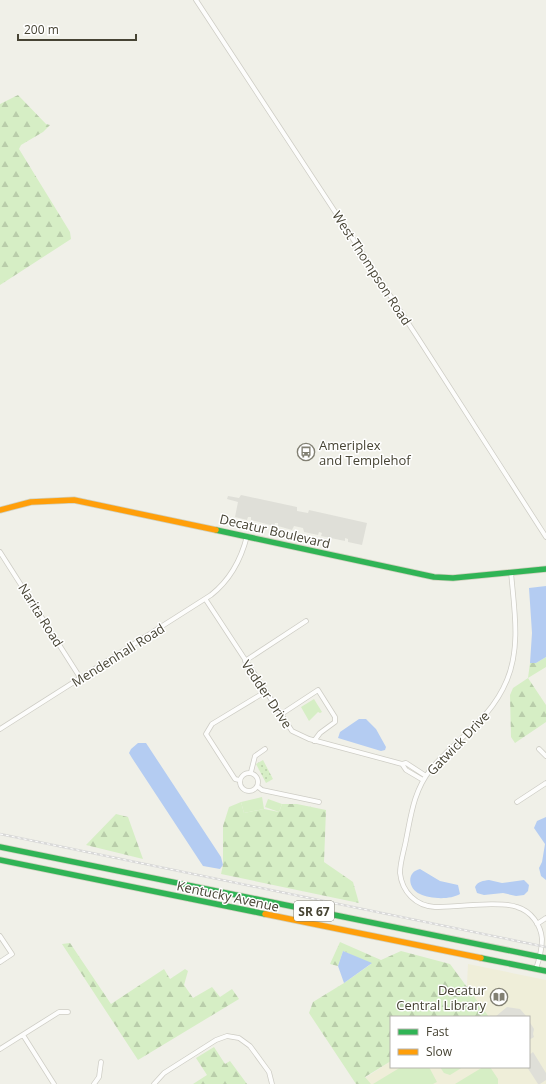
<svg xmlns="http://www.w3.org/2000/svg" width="546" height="1084" font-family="'Open Sans',sans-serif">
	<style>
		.education { fill: #efeed9 }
		.grass { fill: #d6eec5 }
		.forest { fill: url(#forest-firs) }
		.park { fill: url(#park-dots) }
		.parking { fill: #dfdfd8 }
		.water { fill: #b4ccf2 }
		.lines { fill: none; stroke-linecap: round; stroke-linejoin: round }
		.street-casing { stroke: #cecdc5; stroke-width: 5.5 }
		.fast-casing { stroke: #d0d0be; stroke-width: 7 }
		.slow-casing { stroke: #d0d0be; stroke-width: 7 }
		.street { stroke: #fdfdfc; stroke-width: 4 }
		.fast { stroke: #30b455; stroke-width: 5.5 }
		.slow { stroke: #ff9f0a; stroke-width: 5.5 }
		.rail-casing { stroke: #d9d9d8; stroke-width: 2.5 }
		.rail { stroke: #fff; stroke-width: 1; stroke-dasharray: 3; stroke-linecap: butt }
		.labels { text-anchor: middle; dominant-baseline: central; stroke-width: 3; stroke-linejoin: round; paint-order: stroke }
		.shield { fill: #fff; stroke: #7e7c71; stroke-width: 1 }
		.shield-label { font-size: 12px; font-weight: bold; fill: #474434 }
		.street-label { font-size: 13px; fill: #474434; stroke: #fff }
		.poi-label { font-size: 13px; fill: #474434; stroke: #fff; text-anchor: start }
	</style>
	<defs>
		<pattern id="forest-firs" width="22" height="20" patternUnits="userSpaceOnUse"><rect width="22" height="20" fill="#d6eec5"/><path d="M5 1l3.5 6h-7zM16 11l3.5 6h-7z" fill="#b9cdaa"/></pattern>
		<pattern id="park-dots" width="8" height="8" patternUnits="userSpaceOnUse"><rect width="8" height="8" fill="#d6eec5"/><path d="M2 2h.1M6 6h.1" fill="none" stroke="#b9cdaa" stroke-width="1.8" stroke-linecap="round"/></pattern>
	</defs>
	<rect width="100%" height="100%" fill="#f0f0e8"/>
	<path class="education" d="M468,964L546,980V1084H356L391,1061V1067H529V1017H461L466,1005Z"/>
	<path class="grass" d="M314,699L322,712L320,713L318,712L309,721L301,707Z
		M262,797L264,809L244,813L241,802Z
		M268,799L282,804L279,812L265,807Z
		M401,1067H429L437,1082L433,1084H373Z
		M440,1067H463L450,1075L444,1073Z
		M483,1067H490L498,1079V1084H455Z"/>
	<path class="forest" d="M18,95L46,124L50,125L43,132L21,145L19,149L70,232L71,239L0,285V104Z
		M546,657V667L528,678L546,705V722L515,743L511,737L510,695L513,688L528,678L530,663H536Z
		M241,802L244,813L264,809L279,812L282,804H297L326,810L324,862L353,882L359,903L221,874L223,865V826L229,807Z
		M116,814L128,817L143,859L86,845Z
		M340,942L381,960L401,951L450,964L489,1017H391V1061L365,1077L371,1084H356L309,1013L313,1002L344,983L371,964L343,951L338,966L330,964Z
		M70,943L111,1004L164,969L170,979L185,969L188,971L184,985L193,998L212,987L220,997L232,989L239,999L138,1060L62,944Z
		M214,1047L225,1064L230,1061L247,1084H193L207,1075L196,1058Z"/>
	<path class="park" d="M263,760L273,779L266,783L256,764Z"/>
	<path class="parking" d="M241,495L297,507V511L308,513L309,510L367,523L362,545L348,542V539L345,538V541L321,536L322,533L319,532L318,535L304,532L303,528L294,526L292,530L278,526V523H275L274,526L251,520V517H248L247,520L235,517L238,502L227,499L228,496L239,498Z
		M507,1007L520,1009L527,1017H495Z
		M529,1021L534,1029L533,1034L534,1037L529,1040Z
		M533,1052L546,1073V1080L540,1084H538L527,1067H529V1055Z"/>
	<path class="water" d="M546,586V657L536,663H530L532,633L529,588Z
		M359,719H366L376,729L386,747L385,750L381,751L338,738L340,732Z
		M138,743H146L221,857L223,865L220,869L203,866L201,863L132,758L129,753L131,749Z
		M546,817V880L541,876L539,868L542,862L545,844L534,828L537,821Z
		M420,869L440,881L458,885L460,894C450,900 430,899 420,894C408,889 406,872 420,869Z
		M489,880L502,883L524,880L529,885L528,891L524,895L516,896L503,893L484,895L477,893L475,887C478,881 483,881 489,880Z
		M343,951L372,963L344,983L338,966Z"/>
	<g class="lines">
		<defs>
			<path id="street" d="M196,0L418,338L546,537
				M0,552L81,679
				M511,572C514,608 521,646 507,680C490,721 457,738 431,769C414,790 411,815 406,840C404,851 400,862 400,873C402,892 416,906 435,907C454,907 501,901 517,907C531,911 541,925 542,939C542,949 539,960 536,969
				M206,600L292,731L309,739L402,764L406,763L426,776
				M245,661L306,621
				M280,715L318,690L335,717V722L320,733L314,741
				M0,729L211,595C230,580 241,560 247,536
				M539,749L546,756
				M402,764L406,770L423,780
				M251,772L255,756L265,749
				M240 782a9 9 0 1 1 18 0a9 9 0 1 1-18 0Z
				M239,780L235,779L206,734L212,724L265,692
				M257,786L262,790L319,802
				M517,802L546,783
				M537,924L546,918
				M0,936L12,954L0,962
				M23,1035L54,1084
				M0,1049L59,1012H68
				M94,1084L99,1077L101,1062
				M154,1084L164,1073L216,1040L227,1036L239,1038L250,1046L269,1072L272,1084"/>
			<path id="fast" d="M216,530L434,577L453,578L546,569
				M0,847L546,958
				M0,860L265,914
				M481,958L546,971"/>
			<path id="slow" d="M0,510L31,502L74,500L216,530
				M265,914L481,958"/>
		</defs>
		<use href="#street" class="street-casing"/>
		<use href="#fast" class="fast-casing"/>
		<use href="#slow" class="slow-casing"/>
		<use href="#street" class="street"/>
		<use href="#fast" class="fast"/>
		<use href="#slow" class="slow"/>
		<defs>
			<path id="rail" d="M0,834L546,947"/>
		</defs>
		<use href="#rail" class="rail-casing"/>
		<use href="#rail" class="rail"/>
	</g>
	<defs>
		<symbol id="bus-ring" viewBox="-11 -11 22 22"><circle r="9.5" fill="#fff" stroke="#828073" stroke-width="1.5"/><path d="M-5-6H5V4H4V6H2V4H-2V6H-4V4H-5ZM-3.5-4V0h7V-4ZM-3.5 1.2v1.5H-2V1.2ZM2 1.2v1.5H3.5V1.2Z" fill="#828073"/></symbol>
		<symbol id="library-ring" viewBox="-11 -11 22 22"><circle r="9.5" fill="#fff" stroke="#828073" stroke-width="1.5"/><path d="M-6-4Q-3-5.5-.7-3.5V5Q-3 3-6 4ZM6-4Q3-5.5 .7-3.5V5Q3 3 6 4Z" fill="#828073"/></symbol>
	</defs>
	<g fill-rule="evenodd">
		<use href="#bus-ring" x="296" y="442" width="20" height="20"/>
		<use href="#library-ring" x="489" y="987" width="20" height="20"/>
	</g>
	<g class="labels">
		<rect class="shield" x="294" y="901" width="40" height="20" rx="3"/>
		<g class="shield-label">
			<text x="314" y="911">SR 67</text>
		</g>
		<g class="street-label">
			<text transform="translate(372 268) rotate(57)">West Thompson Road</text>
			<text transform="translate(275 531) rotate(13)">Decatur Boulevard</text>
			<text transform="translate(41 615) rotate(58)">Narita Road</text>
			<text transform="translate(118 655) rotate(-32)">Mendenhall Road</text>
			<text transform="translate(267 694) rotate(56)">Vedder Drive</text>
			<text transform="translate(458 743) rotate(-46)">Gatwick Drive</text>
			<text transform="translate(228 896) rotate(12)">Kentucky Avenue</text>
		</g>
		<g class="poi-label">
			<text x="319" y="445">Ameriplex<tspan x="319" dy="15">and Templehof</tspan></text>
			<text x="486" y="990" text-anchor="end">Decatur<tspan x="486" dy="15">Central Library</tspan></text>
		</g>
	</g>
	<rect x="390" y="1016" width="140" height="52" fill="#ffffff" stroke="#b5b4ae"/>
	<rect x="398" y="1029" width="20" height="6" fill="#30b455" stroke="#b5b4ae"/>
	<text x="426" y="1036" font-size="12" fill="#474434">Fast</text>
	<rect x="398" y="1049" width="20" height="6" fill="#ff9f0a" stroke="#b5b4ae"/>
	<text x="426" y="1056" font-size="12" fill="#474434">Slow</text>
	<path d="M18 34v6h118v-6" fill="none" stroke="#474434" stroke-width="2"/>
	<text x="24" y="34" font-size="12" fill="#474434" stroke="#ffffff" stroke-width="3" paint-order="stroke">200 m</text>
</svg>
